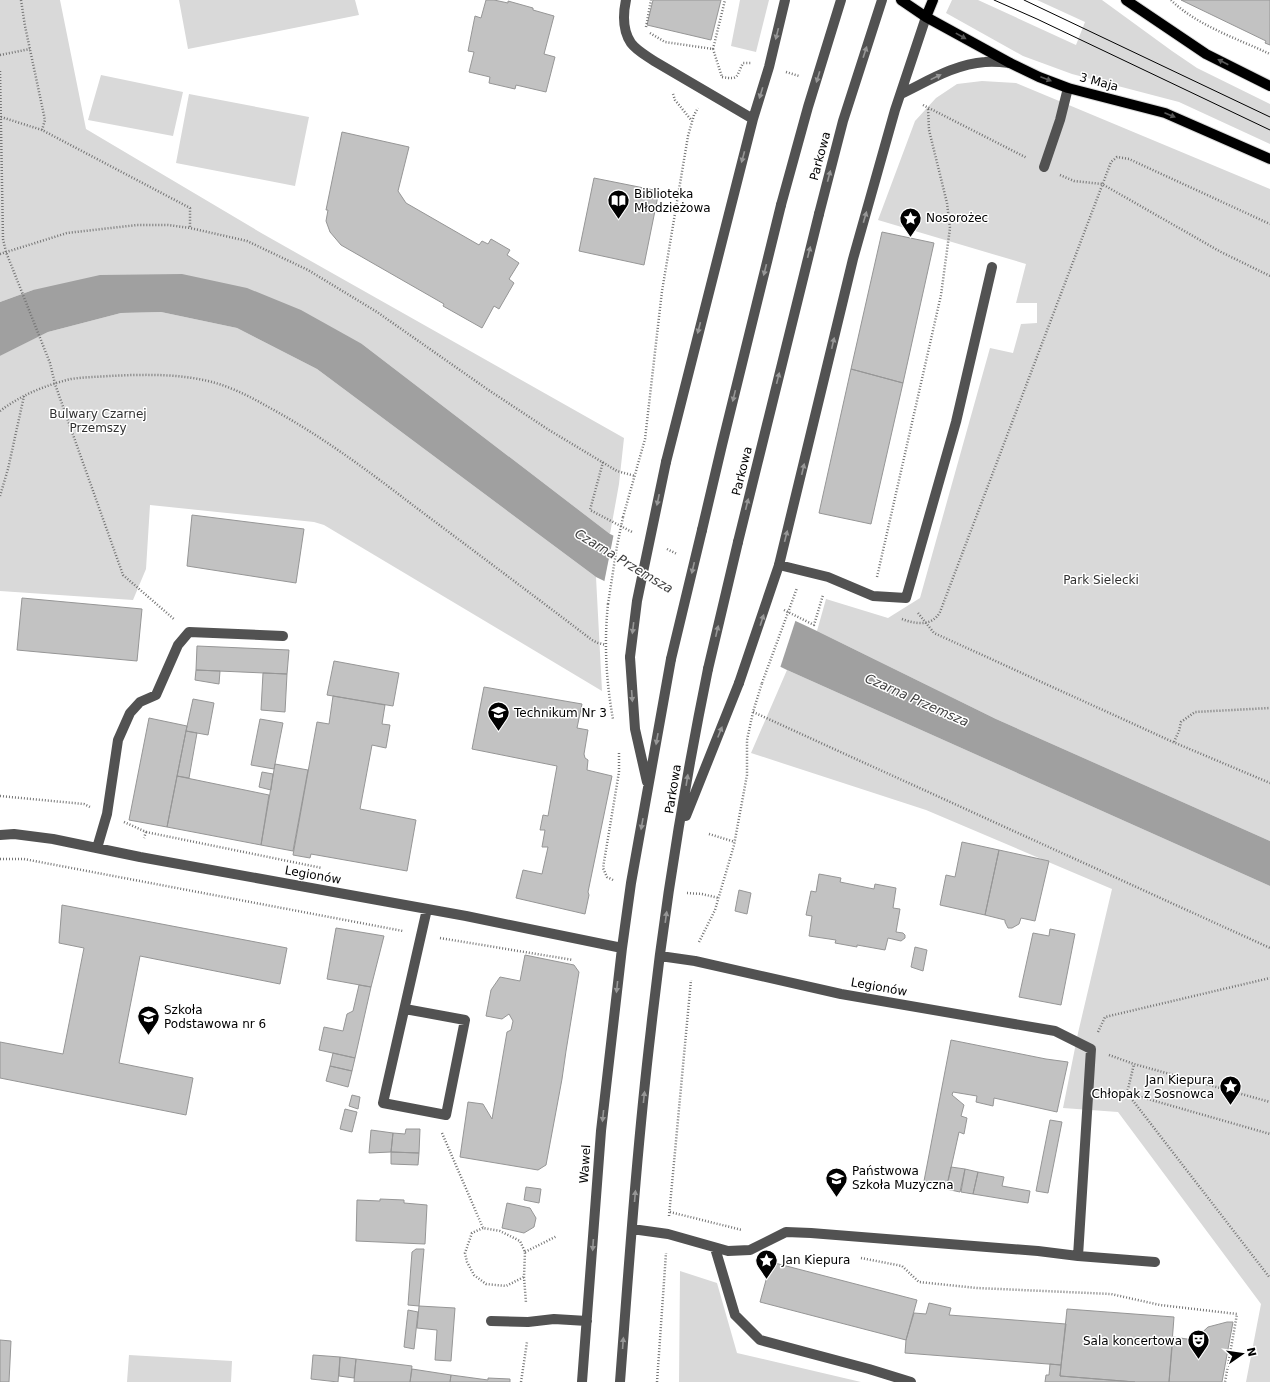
<svg xmlns="http://www.w3.org/2000/svg" width="1270" height="1382" font-family="'DejaVu Sans',sans-serif">
	<style>
		.green { fill: #d9d9d9 }
		.water { fill: #a0a0a0 }
		.pier { fill: #fff }
		.building { fill: #c2c2c2; stroke: #969696 }
		.lines { fill: none; stroke-linecap: round; stroke-linejoin: round }
		.major-casing { stroke: #dbdbdb; stroke-width: 12 }
		.path { stroke: #747474; stroke-width: 2.5; stroke-dasharray: 1 2; stroke-linecap: butt }
		.minor { stroke: #525252; stroke-width: 10 }
		.major { stroke: #000; stroke-width: 10 }
		.tram { stroke: #000; stroke-width: 1 }
		.path-bridge { stroke: #747474; stroke-width: 2.5; stroke-dasharray: 1 2; stroke-linecap: butt }
		.minor-bridge { stroke: #525252; stroke-width: 10 }
		.oneway { fill: #979797 }
		.oneway2 { fill: #595959 }
		.labels { text-anchor: middle; dominant-baseline: central; stroke-width: 3; stroke-linejoin: round; paint-order: stroke }
		.street-label { font-size: 12px; fill: #000; stroke: #fff }
		.poi-label { font-size: 12px; fill: #000; stroke: #fff; text-anchor: start }
		.park-label { font-size: 12px; fill: #303030; stroke: #fff }
		.water-label { font-size: 13px; font-style: italic; fill: #414141; stroke: #fff }
	</style>
	<rect width="100%" height="100%" fill="#fff"/>
	<path class="green" d="M0,0H60L86,129L263,234L624,438L619,484L610,534L362,344L33,290L0,302Z
		M179,0H355L359,15L188,49Z
		M740,0H769L756,52L731,46Z
		M952,0H978L1076,45L1085,22L1037,0H1102L1172,51L1197,68L1270,104V144L1179,102L1072,74L1023,56L946,13Z
		M101,75L183,92L173,136L88,120Z
		M982,81L1016,83L1270,189V841L996,719L817,631L826,599L888,618L920,598L990,348L1013,353L1021,324L1037,323V303H1016L1026,264L878,220L915,121L936,98L957,84Z
		M189,94L309,117L295,186L176,163Z
		M161,312L237,328L317,369L596,577L602,691L324,525L314,522L150,505L146,569L133,600L0,591V356L48,332L121,313Z
		M787,670L1270,886V1382H1246L1261,1304L1118,1112L1063,1108L1078,1033L1112,889L926,810L751,753Z
		M680,1271L717,1283L737,1353L861,1382H679Z
		M129,1355L232,1361L231,1382H127Z"/>
	<path class="water" d="M182,274L247,288L301,310L362,344L610,534L817,631L996,719L1270,841V886L787,670L596,577L317,369L237,328L161,312L121,313L48,332L0,356V302L33,290L100,275Z"/>
	<path class="pier" d="M614,533L796,619L780,668L604,583Z"/>
	<path class="building" d="M486,0H494L508,3V1L533,8V10L554,16L544,54L555,57L546,92L516,85L515,89L489,83L490,77L469,72L474,52L468,51L475,16L481,18Z
		M653,0H721L711,40L647,25Z
		M1181,0H1270V45L1265,43L1266,41Z
		M342,132L409,147L398,191L406,203L479,245L482,241L488,244L491,239L510,250L507,255L519,263L509,279L514,283L499,309L494,306L482,328L443,306L444,304L341,245L330,232L326,221L328,210H326Z
		M594,178L659,191L644,265L579,251Z
		M882,232L934,243L903,383L851,369Z
		M851,369L903,383L871,524L819,513Z
		M192,515L304,529L296,583L187,566Z
		M22,598L142,609L137,661L17,650Z
		M197,646L289,650L287,674L196,670Z
		M334,661L399,673L393,706L327,695Z
		M196,670L220,671L219,684L195,680Z
		M263,673L287,674L285,712L261,710Z
		M484,687L582,704L577,728L588,730L584,754L585,758L588,760L587,770L612,776L588,892L589,895L585,914L516,898L523,870L542,874L548,847H542L545,830H540L543,815L548,816L557,766L472,749Z
		M333,696L385,705L382,724L390,725L386,748L372,745L360,809L416,820L407,871L311,854L310,858L293,855L317,722L329,724Z
		M193,699L214,703L208,735L186,731Z
		M149,718L187,726L167,827L129,820Z
		M260,719L283,723L274,769L251,765Z
		M186,731L197,733L189,778L177,776Z
		M275,764L308,770L293,851L261,845Z
		M262,772L273,774L271,790L259,787Z
		M177,776L269,795L261,845L167,827Z
		M962,842L999,850L985,915L940,905L946,875L955,877Z
		M999,850L1049,861L1035,921L1021,918L1019,924L1012,928H1008L1005,922V920L985,915Z
		M819,874L841,878L840,882L874,889L875,884L896,888L893,908L900,909L896,932L903,933L905,935V938L901,941L888,938L885,950L857,945V947L835,943L836,940L809,936L812,916L806,915L811,891L816,892Z
		M739,890L751,893L747,914L735,911Z
		M62,905L287,948L280,984L140,956L119,1063L193,1078L186,1115L0,1078V1042L63,1054L84,948L59,943Z
		M336,928L384,936L371,987L327,979Z
		M1050,929L1075,934L1061,1005L1019,997L1033,933L1049,936Z
		M915,947L927,950L923,971L911,967Z
		M525,955L574,965L579,972L566,1051L562,1079L546,1165L538,1170L460,1157L468,1102L483,1104L492,1119L507,1032L511,1030L513,1021L509,1014L502,1019L486,1016L491,990L500,977L520,981Z
		M359,985L371,987L355,1058L319,1050L324,1027L343,1031L347,1014L353,1011Z
		M951,1040L1046,1059L1068,1062L1057,1112L994,1098L993,1106L976,1102L977,1096L953,1092L952,1095L964,1105L961,1116L967,1118L964,1134L959,1132L947,1186L924,1181Z
		M333,1053L355,1058L352,1071L330,1066Z
		M330,1066L352,1071L348,1087L326,1081Z
		M352,1095L360,1097L358,1109L349,1106Z
		M345,1109L357,1112L352,1132L340,1129Z
		M1050,1120L1062,1122L1048,1193L1036,1191Z
		M406,1129H420L419,1153L391,1152L393,1133L405,1134Z
		M371,1130L393,1133L391,1152L369,1153Z
		M391,1152L419,1153L418,1165L391,1164Z
		M951,1167L965,1169L960,1192L946,1189Z
		M965,1169L978,1172L973,1194L961,1192Z
		M978,1172L1004,1177L1002,1186L1030,1191L1028,1203L973,1194Z
		M526,1187L541,1189L539,1203L524,1200Z
		M380,1199L404,1200V1203L427,1205L425,1244L356,1241L357,1200L380,1201Z
		M507,1203L530,1208L536,1218L534,1227L524,1233L502,1228Z
		M416,1249H424L419,1306L408,1305L412,1252Z
		M771,1262L917,1300L906,1340L760,1302Z
		M929,1303L951,1308L949,1315L1066,1324L1061,1365L905,1353L906,1340L914,1313L926,1314Z
		M419,1306L455,1308L451,1361L435,1360L437,1330L417,1328Z
		M1067,1309L1174,1317L1169,1382H1135L1060,1376Z
		M408,1310L418,1312L414,1349L404,1347Z
		M1227,1322H1233L1222,1382H1169L1173,1337L1194,1340L1208,1327Z
		M0,1340L11,1341L9,1382H0Z
		M313,1355L340,1357L338,1382L311,1379Z
		M340,1357L356,1359L354,1378L339,1376Z
		M356,1359L412,1366L410,1382H354Z
		M1050,1364L1061,1365L1060,1376L1135,1382H1045L1046,1375H1049Z
		M412,1369L451,1375L450,1382H410Z
		M451,1375L488,1380V1378L510,1379V1382H450Z"/>
	<g class="lines">
		<defs>
			<path id="major" d="M901,0L926,17L1010,63L1039,77L1068,88L1165,113L1270,159
				M1126,0L1206,54L1270,86
				M926,17L933,0"/>
		</defs>
		<use href="#major" class="major-casing"/>
		<path class="path" d="M21,0L25,26L45,120L42,130
			M1171,0C1196,25 1238,39 1270,54
			M646,27L651,0
			M650,33L665,42L713,49L722,77
			M713,49L725,0
			M0,55L30,49
			M0,71L3,239L6,252L50,363L55,384L123,575L175,620
			M786,72L799,76
			M722,77C739,80 736,77 743,63H751
			M673,94L675,100L692,121
			M923,105L1027,158
			M1,117L42,130L190,208V228
			M1060,175L1074,181L1102,184L1221,252L1270,276
			M0,254L67,233L137,225H168L190,228L247,241L308,270L377,312L487,389L549,430L617,471L635,476
			M0,411C21,395 46,385 71,379C84,377 96,377 109,376C149,374 193,373 230,388C248,395 263,404 279,413C327,440 371,473 414,506C474,551 533,595 592,640L598,643L606,645
			M603,462L590,510L632,532
			M0,496L8,469L24,396
			M623,517L645,439L662,291L688,136L694,115L698,108
			M667,549L677,554
			M877,577L941,295L950,228L947,203L929,130L928,108
			M608,604C604,642 606,681 613,719
			M784,610L814,625L823,595
			M918,613L934,633L1173,742L1270,783
			M902,619C915,624 932,627 940,612L1111,162L1117,157L1129,159L1270,224
			M753,712L1270,948
			M1174,742L1179,731L1181,722L1195,712L1270,708
			M0,796L84,804L90,807
			M124,822L146,832L144,838
			M146,832L322,868
			M709,834L735,842
			M0,859H24L403,931
			M613,880L607,877L603,868L619,772V753
			M687,893L702,894L719,898
			M440,938L573,960
			M699,942L715,910L734,845L747,775V740L753,712L762,683
			M1098,1032L1105,1017L1270,978
			M1109,1055L1134,1064L1270,1102
			M1127,1093L1270,1278
			M1127,1093L1270,1134
			M1127,1093L1134,1064
			M442,1133L483,1228L500,1231L520,1241L525,1252L524,1277L526,1303
			M670,1212L742,1230
			M669,1216L691,980
			M483,1228L472,1233L465,1253L467,1262L474,1275L486,1284L506,1286L524,1277
			M525,1252L557,1236
			M861,1258L902,1266L919,1282L977,1288L1111,1294L1160,1305L1237,1314L1225,1382
			M521,1382L527,1342
			M657,1382L666,1253"/>
		<path class="minor" d="M626,0C623,14 623,31 631,43C637,51 647,56 654,61L753,119
			M926,17L895,110L853,259L779,565L828,577L873,596L906,598L956,422L992,267
			M901,94C928,81 955,64 985,62C993,61 1002,62 1010,63
			M1044,167L1060,120L1068,88
			M666,462L753,119L769,67L785,0
			M702,530L722,445L781,205
			M738,542L819,214
			M630,657L635,729L647,782
			M686,816L739,683
			M0,835L14,834L53,839L140,857L466,916L622,948
			M97,848L107,814L118,740L130,713L140,702L156,695L178,645L189,632L283,636
			M660,956L695,961L841,994L1055,1031L1091,1049L1078,1256
			M405,1009L465,1020L446,1115L383,1103L427,909
			M632,1229L668,1234L728,1251L750,1250L786,1232L811,1233L1038,1251L1078,1256L1155,1262
			M715,1248L735,1315L760,1340L869,1369L911,1382
			M491,1321L528,1322L554,1319L587,1321
			M582,1382L601,1131L622,948L631,883L671,659
			M620,1382C629,1264 637,1147 651,1029C664,910 684,787 708,669"/>
		<use href="#major" class="major"/>
		<path class="tram" d="M994,0L1037,19L1270,130
			M1024,0L1270,117"/>
		<path class="path-bridge" d="M608,604L617,546L623,517
			M762,683L797,588"/>
		<path class="minor-bridge" d="M781,205L808,107L841,0
			M819,214L843,121L882,0
			M630,657L637,601L666,462
			M671,659L702,530
			M708,669L738,542
			M739,683L779,565"/>
	</g>
	<defs><path id="oneway-solid" d="M-6-.8H1V-3.2L6.5 0L1 3.2V.8H-6Z"/></defs>
	<g class="oneway">
		<use href="#oneway-solid" transform="translate(777 34) rotate(104)"/>
		<use href="#oneway-solid" transform="translate(865 52) rotate(-72)"/>
		<use href="#oneway-solid" transform="translate(818 77) rotate(107)"/>
		<use href="#oneway-solid" transform="translate(936 77) rotate(-26)"/>
		<use href="#oneway-solid" transform="translate(761 93) rotate(107)"/>
		<use href="#oneway-solid" transform="translate(743 157) rotate(105)"/>
		<use href="#oneway-solid" transform="translate(829 176) rotate(-75)"/>
		<use href="#oneway-solid" transform="translate(865 217) rotate(-74)"/>
		<use href="#oneway-solid" transform="translate(809 252) rotate(-76)"/>
		<use href="#oneway-solid" transform="translate(765 270) rotate(104)"/>
		<use href="#oneway-solid" transform="translate(699 328) rotate(104)"/>
		<use href="#oneway-solid" transform="translate(833 343) rotate(-77)"/>
		<use href="#oneway-solid" transform="translate(778 378) rotate(-76)"/>
		<use href="#oneway-solid" transform="translate(734 396) rotate(104)"/>
		<use href="#oneway-solid" transform="translate(803 469) rotate(-77)"/>
		<use href="#oneway-solid" transform="translate(658 500) rotate(102)"/>
		<use href="#oneway-solid" transform="translate(747 504) rotate(-76)"/>
		<use href="#oneway-solid" transform="translate(786 536) rotate(-76)"/>
		<use href="#oneway-solid" transform="translate(693 568) rotate(103)"/>
		<use href="#oneway-solid" transform="translate(762 620) rotate(-72)"/>
		<use href="#oneway-solid" transform="translate(633 628) rotate(97)"/>
		<use href="#oneway-solid" transform="translate(717 631) rotate(-77)"/>
		<use href="#oneway-solid" transform="translate(632 696) rotate(86)"/>
		<use href="#oneway-solid" transform="translate(720 732) rotate(-68)"/>
		<use href="#oneway-solid" transform="translate(657 739) rotate(100)"/>
		<use href="#oneway-solid" transform="translate(687 780) rotate(-81)"/>
		<use href="#oneway-solid" transform="translate(642 824) rotate(100)"/>
		<use href="#oneway-solid" transform="translate(666 917) rotate(-82)"/>
		<use href="#oneway-solid" transform="translate(617 987) rotate(96)"/>
		<use href="#oneway-solid" transform="translate(644 1097) rotate(-84)"/>
		<use href="#oneway-solid" transform="translate(603 1116) rotate(96)"/>
		<use href="#oneway-solid" transform="translate(635 1196) rotate(-85)"/>
		<use href="#oneway-solid" transform="translate(593 1245) rotate(94)"/>
		<use href="#oneway-solid" transform="translate(623 1343) rotate(-86)"/>
	</g>
	<g class="oneway2">
		<use href="#oneway-solid" transform="translate(961 36) rotate(29)"/>
		<use href="#oneway-solid" transform="translate(1223 62) rotate(-153)"/>
		<use href="#oneway-solid" transform="translate(1046 79) rotate(21)"/>
		<use href="#oneway-solid" transform="translate(1170 115) rotate(23)"/>
	</g>
	<defs>
		<symbol id="library-pin" viewBox="-11 -11 22 30"><path d="M0 17L-7.5 6A9.5 9.5 0 1 1 7.5 6Z" fill="#000" stroke="#fff"/><path d="M-6-4Q-3-5.5-.7-3.5V5Q-3 3-6 4ZM6-4Q3-5.5 .7-3.5V5Q3 3 6 4Z" fill="#fff"/></symbol>
		<symbol id="sight-pin" viewBox="-11 -11 22 30"><path d="M0 17L-7.5 6A9.5 9.5 0 1 1 7.5 6Z" fill="#000" stroke="#fff"/><path d="M0-6L1.8-2.2L6-1.7L2.9 1.2L3.7 5.4L0 3.3L-3.7 5.4L-2.9 1.2L-6-1.7L-1.8-2.2Z" fill="#fff"/></symbol>
		<symbol id="school-pin" viewBox="-11 -11 22 30"><path d="M0 17L-7.5 6A9.5 9.5 0 1 1 7.5 6Z" fill="#000" stroke="#fff"/><path d="M0-5L7-2L0 1L-7-2ZM-4 1L0 2.5L4 1V4Q0 6-4 4Z" fill="#fff"/></symbol>
		<symbol id="theatre-pin" viewBox="-11 -11 22 30"><path d="M0 17L-7.5 6A9.5 9.5 0 1 1 7.5 6Z" fill="#000" stroke="#fff"/><path d="M-5-5.5Q0-4 5-5.5V0Q5 5 0 6Q-5 5-5 0ZM-3.3-2.5H-1v1.5H-3.3ZM1-2.5H3.3v1.5H1ZM-2.8 1Q0 5.5 2.8 1Z" fill="#fff"/></symbol>
	</defs>
	<g fill-rule="evenodd">
		<use href="#library-pin" x="606" y="188" width="25" height="34"/>
		<use href="#sight-pin" x="898" y="206" width="25" height="34"/>
		<use href="#school-pin" x="486" y="700" width="25" height="34"/>
		<use href="#school-pin" x="136" y="1004" width="25" height="34"/>
		<use href="#sight-pin" x="1218" y="1074" width="25" height="34"/>
		<use href="#school-pin" x="824" y="1166" width="25" height="34"/>
		<use href="#sight-pin" x="754" y="1248" width="25" height="34"/>
		<use href="#theatre-pin" x="1186" y="1328" width="25" height="34"/>
	</g>
	<g class="labels">
		<g class="street-label">
			<text transform="translate(1099 82) rotate(15)">3 Maja</text>
			<text transform="translate(820 156) rotate(-75)">Parkowa</text>
			<text transform="translate(742 471) rotate(-76)">Parkowa</text>
			<text transform="translate(673 789) rotate(-81)">Parkowa</text>
			<text transform="translate(313 875) rotate(10)">Legionów</text>
			<text transform="translate(879 987) rotate(10)">Legionów</text>
			<text transform="translate(585 1164) rotate(-86)">Wawel</text>
		</g>
		<g class="poi-label">
			<text x="634" y="194">Biblioteka<tspan x="634" dy="14">Młodzieżowa</tspan></text>
			<text x="926" y="218">Nosorożec</text>
			<text x="514" y="713">Technikum Nr 3</text>
			<text x="164" y="1010">Szkoła<tspan x="164" dy="14">Podstawowa nr 6</tspan></text>
			<text x="1214" y="1080" text-anchor="end">Jan Kiepura<tspan x="1214" dy="14">Chłopak z Sosnowca</tspan></text>
			<text x="852" y="1171">Państwowa<tspan x="852" dy="14">Szkoła Muzyczna</tspan></text>
			<text x="782" y="1260">Jan Kiepura</text>
			<text x="1182" y="1341" text-anchor="end">Sala koncertowa</text>
		</g>
		<g class="park-label">
			<text x="98" y="414">Bulwary Czarnej<tspan x="98" dy="14">Przemszy</tspan></text>
			<text x="1101" y="580">Park Sielecki</text>
		</g>
		<g class="water-label">
			<text transform="translate(624 561) rotate(31)">Czarna Przemsza</text>
			<text transform="translate(917 700) rotate(24)">Czarna Przemsza</text>
		</g>
	</g>
	<g transform="translate(1242 1354) rotate(77)" stroke="#ffffff" stroke-width="3" paint-order="stroke">
	<path d="M0-3L7 15L0 10L-7 15Z" fill="#000000"/>
	<text y="-6" font-size="11" font-weight="bold" text-anchor="middle" fill="#000000">N</text>
	</g>
</svg>
